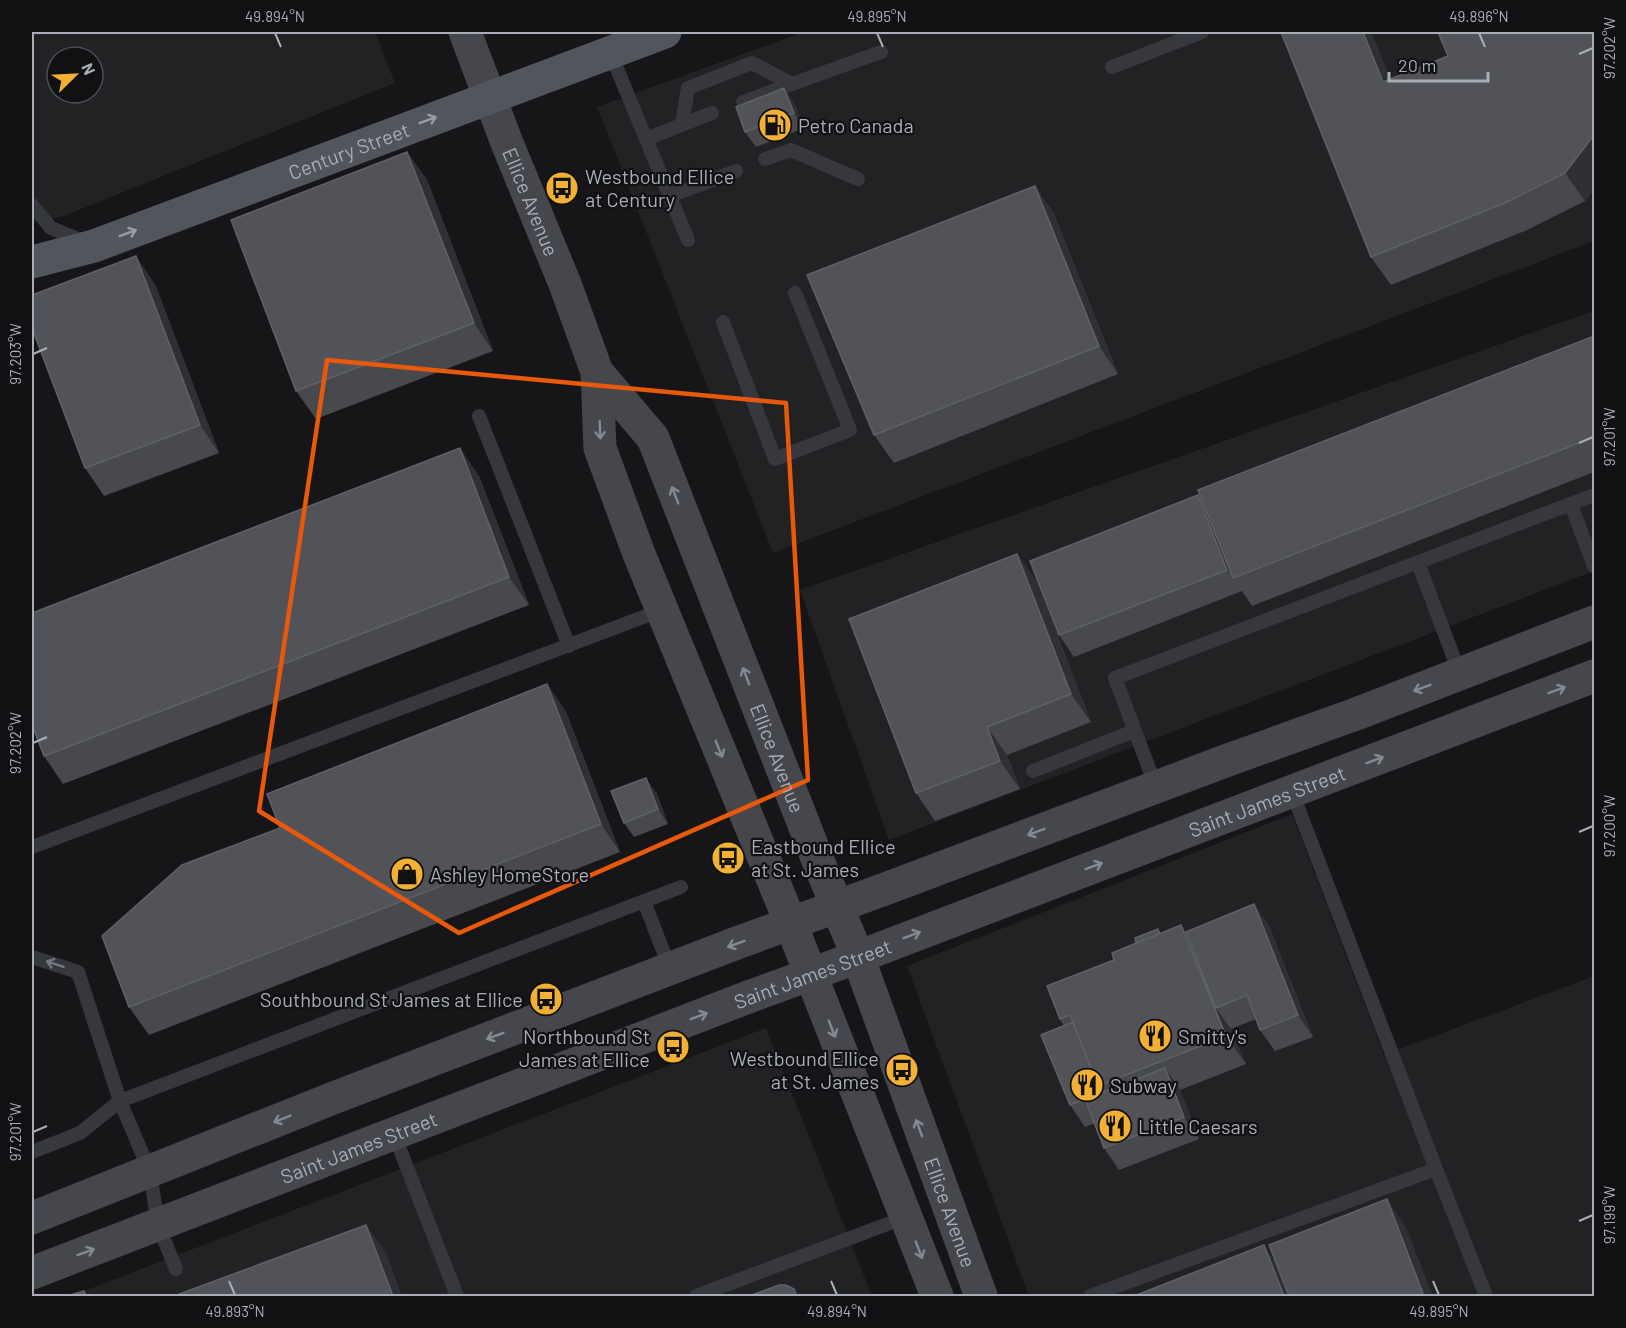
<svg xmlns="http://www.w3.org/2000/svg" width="1626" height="1328" font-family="Barlow,sans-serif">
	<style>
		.built { fill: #222225; fill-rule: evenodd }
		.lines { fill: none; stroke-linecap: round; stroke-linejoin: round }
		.service { stroke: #37383d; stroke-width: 14 }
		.secondary { stroke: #45474d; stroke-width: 33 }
		.primary { stroke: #53555c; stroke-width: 33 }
		.wall { fill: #47494d }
		.shaded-wall { fill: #2f3033 }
		.building { fill: #525359; stroke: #5f6168; stroke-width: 1.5 }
		.oneway { stroke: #979ba6 }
		.oneway2 { stroke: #858993 }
		.oneway3 { stroke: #757881 }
		.marked { fill: none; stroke: #e8590c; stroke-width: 4.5; stroke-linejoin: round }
		.ticks { fill: none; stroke: #a8adb8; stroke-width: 2 }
		.labels { text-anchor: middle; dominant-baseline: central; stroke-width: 4.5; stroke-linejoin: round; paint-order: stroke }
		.poi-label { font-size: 20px; fill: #a8adb8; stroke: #111113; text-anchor: start }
		.street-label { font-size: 20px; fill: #a8adb8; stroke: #111113 }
		.neatline { fill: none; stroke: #a8adb8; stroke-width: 2 }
		.ticks-label { font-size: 15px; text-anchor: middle; fill: #a8adb8 }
	</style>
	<rect width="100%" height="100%" fill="#161618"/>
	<path class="built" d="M32,32H375L395,83L64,216L32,222ZM57,57H93V93H57Z
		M803,32H1594V241L773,553L597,107Z
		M1594,311V571L889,840L800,590Z
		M1292,814L1384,1055L1594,976V1296H1029L907,966Z
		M766,1028L872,1296H71Z"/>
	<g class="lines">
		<path class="service" d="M610,52L688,240
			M1112,67L1202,32
			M743,102L792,84
			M682,124L688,88L752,63L792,84L881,52
			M646,139L712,113
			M765,159L791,150L858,179
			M670,196L736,171
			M32,205L51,228L85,242
			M723,322L775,459L850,430L795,293
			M479,416L569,646
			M1571,505L1594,566
			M1418,563L1460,674
			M1033,771L1134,731
			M1156,787L1115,678L1594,495
			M32,847L662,610
			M644,901L670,969
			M32,957L78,972L120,1101L150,1172L158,1225L176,1269
			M394,1134L457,1296
			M32,1152L80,1133L120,1101L681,887
			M1436,1169L1486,1296
			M696,1296L906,1217
			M1090,1296L1436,1169L1292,792"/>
		<g class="secondary">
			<path id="s1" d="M465,32L507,143L565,284L597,372L600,448L639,554L791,924L937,1296"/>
			<path id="s2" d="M597,372L653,438L817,858L858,957L981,1296"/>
			<path d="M32,1218L336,1097L734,944L885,889L1228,760L1356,714L1594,622"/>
			<path id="s3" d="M32,1273L751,996L858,957L1594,676"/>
		</g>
		<path class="primary" id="s4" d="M32,262L94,246L665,32"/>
	</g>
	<path class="wall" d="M1281,32H1371L1390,79L1448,56L1594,32V189L1585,201L1527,230L1391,285L1371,257Z
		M794,103L804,128L756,147L745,132Z
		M407,152L427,180L493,351L316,419L296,391Z
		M1035,186L1054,214L1118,374L894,463L874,435Z
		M155,284L219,453L104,496L85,468Z
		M1594,336V472L1252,606L1242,591L1074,657L1059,635L1198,495L1203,503Z
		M479,476L529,605L63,784L44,756Z
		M1017,554L1037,582L1091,722L1007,755L1020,789L935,821L916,793Z
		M547,684L566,712L620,852L149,1035L129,1007Z
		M656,792L668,824L634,837L624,823Z
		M1254,904L1269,926L1313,1037L1275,1051L1260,1030L1256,1019L1231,1029L1246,1064L1180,1090L1199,1139L1119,1170L1104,1148L1095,1123L1085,1127L1070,1105L1064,1026L1060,1019L1114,960L1161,933L1186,932Z"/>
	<path class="shaded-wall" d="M1363,32H1371L1403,110L1383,82Z
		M784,88L794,103L804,128L794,113Z
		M1594,135V189L1585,201L1565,173Z
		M407,152L427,180L493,351L474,323Z
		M1035,186L1054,214L1118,374L1099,346Z
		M136,256L155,284L219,453L200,425Z
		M460,448L479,476L529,605L509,577Z
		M1198,495L1213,517L1233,578L1227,570Z
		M1017,554L1037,582L1091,722L1071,694Z
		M547,684L566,712L620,852L601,824Z
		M987,727L1007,755L1020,789L1000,761Z
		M646,778L656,792L668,824L658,809Z
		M1254,904L1269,926L1313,1037L1298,1015Z
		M1181,925L1201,953L1216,1008L1231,1029L1246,1064L1226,1036Z
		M1165,1068L1180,1089L1199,1139L1184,1117Z
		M1387,1199L1406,1227L1433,1296H1424Z
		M366,1225L386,1252L402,1296H393Z
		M1264,1245L1283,1273L1293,1296H1284Z"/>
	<path class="building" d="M1281,32H1363L1383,82L1448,56L1438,32H1594V135L1565,173L1507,202L1371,257Z
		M784,88L794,113L745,132L736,107Z
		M407,152L474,323L296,391L231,220Z
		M1035,186L1099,346L874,435L807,275Z
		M136,256L200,425L85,468L32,328V295Z
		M1594,336V437L1233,578L1198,490Z
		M460,448L509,577L44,756L32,725V613Z
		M1198,495L1227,570L1059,635L1030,561Z
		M1017,554L1071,694L987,727L1000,761L916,793L849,619Z
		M547,684L601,824L129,1007L102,936L182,865L280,828L267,794Z
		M646,778L658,809L624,823L611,791Z
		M1254,904L1298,1015L1260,1030L1247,995L1216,1008L1186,932Z
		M1181,925L1226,1036L1098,1086L1070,1015L1060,1019L1047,986L1114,960L1112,953Z
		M1158,929L1160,934L1136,943L1135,938Z
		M1073,1022L1098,1086L1103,1092L1165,1068L1184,1117L1104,1148L1085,1099L1070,1105L1041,1035Z
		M1387,1199L1424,1296H1289L1269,1245Z
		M366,1225L393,1296H174Z
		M1264,1245L1284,1296H1134Z
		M779,1285H786L794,1289L797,1296H749Z
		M84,1291L86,1296H67Z"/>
	<defs><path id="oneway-shaft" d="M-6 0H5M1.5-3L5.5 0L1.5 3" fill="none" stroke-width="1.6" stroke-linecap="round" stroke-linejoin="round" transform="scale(1.5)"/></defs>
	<g class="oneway">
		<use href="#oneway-shaft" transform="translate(428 120) rotate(-21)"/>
		<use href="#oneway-shaft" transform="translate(128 233) rotate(-21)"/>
	</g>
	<g class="oneway2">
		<use href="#oneway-shaft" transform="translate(600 430) rotate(88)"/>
		<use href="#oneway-shaft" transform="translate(675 495) rotate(-111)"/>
		<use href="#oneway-shaft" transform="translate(746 676) rotate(-111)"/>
		<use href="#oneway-shaft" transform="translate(1422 688) rotate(159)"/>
		<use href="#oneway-shaft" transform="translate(1557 690) rotate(-21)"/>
		<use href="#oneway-shaft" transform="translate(719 749) rotate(68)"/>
		<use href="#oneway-shaft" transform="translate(1375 760) rotate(-21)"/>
		<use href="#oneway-shaft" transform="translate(1036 832) rotate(159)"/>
		<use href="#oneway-shaft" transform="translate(1094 866) rotate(-21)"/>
		<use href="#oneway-shaft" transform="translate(912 935) rotate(-21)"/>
		<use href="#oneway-shaft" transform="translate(736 944) rotate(160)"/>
		<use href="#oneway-shaft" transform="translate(699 1016) rotate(-21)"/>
		<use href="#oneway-shaft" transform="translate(832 1029) rotate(69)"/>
		<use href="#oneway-shaft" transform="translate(495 1036) rotate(159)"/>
		<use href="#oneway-shaft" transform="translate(282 1119) rotate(158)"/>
		<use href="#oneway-shaft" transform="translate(919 1128) rotate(-110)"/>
		<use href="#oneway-shaft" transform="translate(919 1250) rotate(69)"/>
		<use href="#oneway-shaft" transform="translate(86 1252) rotate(-21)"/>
	</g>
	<use class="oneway3" href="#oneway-shaft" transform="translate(55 964) rotate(-162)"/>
	<path class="marked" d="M327,360L786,403L808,780L459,933L259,811Z"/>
	<path class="ticks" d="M275,33L281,47M877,33L883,47M1479,33L1485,47M1579,54L1593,48M33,354L47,348M1579,443L1593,437M33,743L47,737M1579,832L1593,826M33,1132L47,1126M1579,1221L1593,1215M229,1281L235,1295M831,1281L837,1295M1433,1281L1439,1295"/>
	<defs>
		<symbol id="fuel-disc" viewBox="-11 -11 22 22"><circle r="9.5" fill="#f2b134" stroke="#111113"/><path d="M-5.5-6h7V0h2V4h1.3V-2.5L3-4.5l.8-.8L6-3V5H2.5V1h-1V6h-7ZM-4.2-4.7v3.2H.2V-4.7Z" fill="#111"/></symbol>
		<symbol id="bus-disc" viewBox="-11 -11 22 22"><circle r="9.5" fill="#f2b134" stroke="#111113"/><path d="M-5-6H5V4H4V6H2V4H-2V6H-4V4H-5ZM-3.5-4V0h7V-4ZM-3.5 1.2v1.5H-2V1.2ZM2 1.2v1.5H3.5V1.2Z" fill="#111"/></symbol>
		<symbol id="shop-disc" viewBox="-11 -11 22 22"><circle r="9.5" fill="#f2b134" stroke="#111113"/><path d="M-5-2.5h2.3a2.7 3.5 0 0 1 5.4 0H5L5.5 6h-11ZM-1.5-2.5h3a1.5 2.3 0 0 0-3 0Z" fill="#111"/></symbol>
		<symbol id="restaurant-disc" viewBox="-11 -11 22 22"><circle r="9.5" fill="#f2b134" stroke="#111113"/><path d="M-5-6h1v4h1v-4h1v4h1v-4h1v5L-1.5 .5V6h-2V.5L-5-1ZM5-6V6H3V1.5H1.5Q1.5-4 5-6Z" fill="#111"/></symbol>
	</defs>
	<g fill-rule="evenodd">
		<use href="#fuel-disc" x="756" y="106" width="38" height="38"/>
		<use href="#bus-disc" x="543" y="169" width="38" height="38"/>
		<use href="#bus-disc" x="709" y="839" width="38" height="38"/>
		<use href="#shop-disc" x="388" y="855" width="38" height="38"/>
		<use href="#bus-disc" x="527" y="980" width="38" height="38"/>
		<use href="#restaurant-disc" x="1136" y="1017" width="38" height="38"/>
		<use href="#bus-disc" x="654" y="1028" width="38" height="38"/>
		<use href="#bus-disc" x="883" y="1051" width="38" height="38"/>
		<use href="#restaurant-disc" x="1068" y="1066" width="38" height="38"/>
		<use href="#restaurant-disc" x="1096" y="1107" width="38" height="38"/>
	</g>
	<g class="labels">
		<g class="poi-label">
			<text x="798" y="125">Petro Canada</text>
			<text x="585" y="176">Westbound Ellice<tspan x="585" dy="23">at Century</tspan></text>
			<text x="751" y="846">Eastbound Ellice<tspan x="751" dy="23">at St. James</tspan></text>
			<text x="430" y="874">Ashley HomeStore</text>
			<text x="523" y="999" text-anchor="end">Southbound St James at Ellice</text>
			<text x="650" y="1036" text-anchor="end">Northbound St<tspan x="650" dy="23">James at Ellice</tspan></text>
			<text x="1178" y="1036">Smitty's</text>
			<text x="879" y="1058" text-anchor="end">Westbound Ellice<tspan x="879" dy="23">at St. James</tspan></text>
			<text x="1110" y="1085">Subway</text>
			<text x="1138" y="1126">Little Caesars</text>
		</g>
		<g class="street-label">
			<text stroke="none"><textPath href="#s4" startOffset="336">Century Street</textPath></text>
			<text stroke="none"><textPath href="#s1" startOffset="182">Ellice Avenue</textPath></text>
			<text stroke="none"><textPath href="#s2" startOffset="430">Ellice Avenue</textPath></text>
			<text stroke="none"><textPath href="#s3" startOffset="1322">Saint James Street</textPath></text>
			<text stroke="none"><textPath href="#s3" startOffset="836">Saint James Street</textPath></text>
			<text stroke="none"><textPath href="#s3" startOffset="350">Saint James Street</textPath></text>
			<text stroke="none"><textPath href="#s2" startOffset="916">Ellice Avenue</textPath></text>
		</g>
	</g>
	<rect width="1626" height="1328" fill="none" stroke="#111113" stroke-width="66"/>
	<g transform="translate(75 75) rotate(66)"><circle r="28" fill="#111113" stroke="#4d4f55" stroke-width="1.5"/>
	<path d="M0-4.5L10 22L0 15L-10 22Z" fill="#f2b134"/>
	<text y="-9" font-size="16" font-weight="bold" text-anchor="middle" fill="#a8adb8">N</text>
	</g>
	<path d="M1389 72v9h99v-9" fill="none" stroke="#a8adb8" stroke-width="3"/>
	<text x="1398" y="72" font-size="18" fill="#a8adb8" stroke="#111113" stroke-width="4.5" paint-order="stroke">20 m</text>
	<rect x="33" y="33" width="1560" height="1262" class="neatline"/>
	<g class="ticks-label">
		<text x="275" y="22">49.894°N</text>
		<text x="877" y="22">49.895°N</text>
		<text x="1479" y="22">49.896°N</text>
		<text transform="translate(1610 48) rotate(-90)" y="5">97.202°W</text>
		<text transform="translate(16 354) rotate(-90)" y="5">97.203°W</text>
		<text transform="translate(1610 437) rotate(-90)" y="5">97.201°W</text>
		<text transform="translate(16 743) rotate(-90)" y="5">97.202°W</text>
		<text transform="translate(1610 826) rotate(-90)" y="5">97.200°W</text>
		<text transform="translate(16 1132) rotate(-90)" y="5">97.201°W</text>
		<text transform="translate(1610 1215) rotate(-90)" y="5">97.199°W</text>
		<text x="235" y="1317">49.893°N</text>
		<text x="837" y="1317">49.894°N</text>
		<text x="1439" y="1317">49.895°N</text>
	</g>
</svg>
